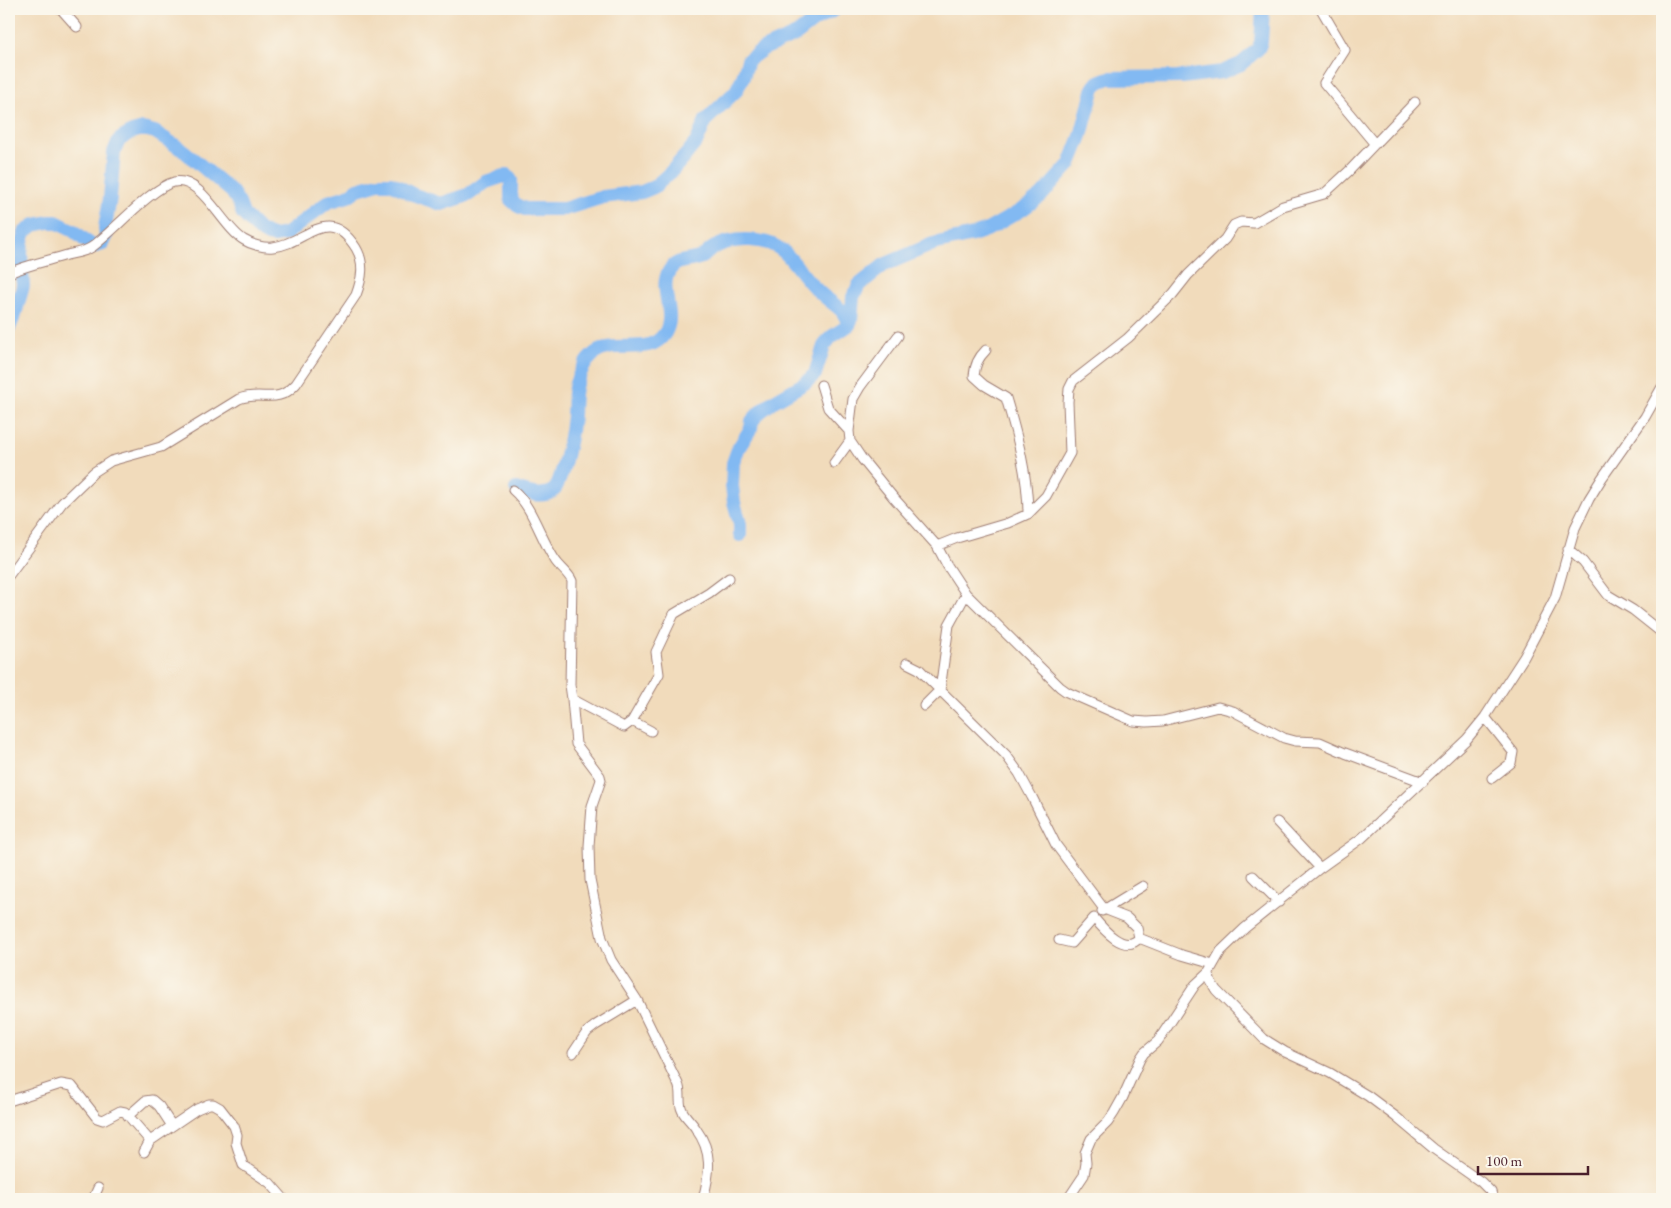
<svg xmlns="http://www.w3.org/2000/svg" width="1671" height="1208" font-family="'EB Garamond',serif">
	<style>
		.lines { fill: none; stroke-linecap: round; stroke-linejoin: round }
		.river { stroke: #82b9f2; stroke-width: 14 }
		.minor-casing { stroke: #9e7d73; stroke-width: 11 }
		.minor { stroke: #fff; stroke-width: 9 }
	</style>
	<rect width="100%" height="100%" fill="#fbf7ec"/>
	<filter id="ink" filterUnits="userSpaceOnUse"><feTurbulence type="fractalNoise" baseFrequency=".02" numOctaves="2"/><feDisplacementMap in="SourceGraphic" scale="10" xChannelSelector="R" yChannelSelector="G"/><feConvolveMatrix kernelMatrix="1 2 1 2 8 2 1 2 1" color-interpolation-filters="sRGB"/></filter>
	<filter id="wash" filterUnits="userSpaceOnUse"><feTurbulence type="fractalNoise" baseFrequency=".0096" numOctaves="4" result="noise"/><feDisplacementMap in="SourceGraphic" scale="20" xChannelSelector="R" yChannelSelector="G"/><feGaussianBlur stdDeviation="1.12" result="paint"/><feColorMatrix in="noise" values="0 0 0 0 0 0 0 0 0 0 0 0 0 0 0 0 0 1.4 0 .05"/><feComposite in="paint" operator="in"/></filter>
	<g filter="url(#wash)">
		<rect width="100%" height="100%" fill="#f1dbbb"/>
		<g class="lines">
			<path class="river" d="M9,328L15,314L23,286L21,254L22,242L25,232L34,225L49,222H56L74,231L92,246H96L103,244L106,237L105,228L110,198L114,152L119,140L132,132L143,129L155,132L184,151L232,192L239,203L243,214L258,229L268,235L274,236L286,234L328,202L348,196L358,189L378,183H391L412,194L441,204L468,195L486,182L507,175L511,180V200L518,206L525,209H564L603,197L642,192L654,187L670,173L685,156L697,141L706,120L736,91L743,77L748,60L763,49L797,34L815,20L836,9
				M516,489C528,493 542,498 553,491C561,486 571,435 572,423C575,408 571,393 578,378C581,371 586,361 592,356C611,336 649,359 665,333C677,313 658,290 669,271C677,257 692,263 703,256C707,254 710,249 715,247C734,237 767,237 784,252C795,262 804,278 816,289C823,297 834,303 842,311C845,315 847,320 849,325
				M740,535V524L734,502L732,486L733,463L738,449L751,428L752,421L760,412L774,401L805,383L815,374L824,346L831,337L849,325L851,321L853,297L859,285L884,265L933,244L973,235L987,230L1020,211L1041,196L1070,164L1081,136L1094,87L1099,82L1109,78L1182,77L1222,72L1241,64L1258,49L1261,42L1263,9"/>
		</g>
	</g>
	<g filter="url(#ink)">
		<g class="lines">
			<defs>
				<path id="minor" d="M61,9L77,27
					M1321,9L1345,50L1324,83L1374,143
					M9,273C27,265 47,261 67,255C75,253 85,252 92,247C114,231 151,188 174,182C202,176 222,227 244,240C252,245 264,248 273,247C306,244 327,203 356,248C365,263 362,279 356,295L296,384C276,406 262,390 239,399L161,447L111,461L94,472L62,503L9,575
					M821,385L828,408L849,431L850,441L862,459L893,497L937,546L947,565L966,594L1060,687L1067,692L1133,721L1147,722L1163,721L1218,707L1233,711L1284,738L1295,741L1320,742L1345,753L1423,782
					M849,431L853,399L860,387L898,336
					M834,463L850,441
					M513,490C533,507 540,538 555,560C560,568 568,572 572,581L570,685L572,699L624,727L632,721L659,674L656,652L674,614L709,593L729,578
					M1028,514L1046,496L1070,453L1068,402L1069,389L1073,381L1128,338L1173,294L1188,275L1225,239L1234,225L1241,222L1254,223L1283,206L1324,194L1349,171L1415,102
					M937,546L957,538L1008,523L1028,514C1028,475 1017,435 1006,398L984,385L974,376C975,365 978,358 986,350
					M1568,549L1583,562L1608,595L1633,610L1662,633
					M966,594L949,625L940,690L1006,755L1019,773L1032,797L1056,845L1104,909L1127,918L1137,928L1139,938
					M907,663L919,669L940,690L924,706
					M572,699L576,744L600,776L601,780L592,806L589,846L590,880L602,938L611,960L637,1000L678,1084C682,1092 678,1102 682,1110C685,1117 692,1122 696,1129C713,1152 710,1173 703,1199
					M1485,717L1513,752L1511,763L1492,778
					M632,721L651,731
					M1277,822L1320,868
					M1253,876L1279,902
					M1102,911L1143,886
					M1059,940L1072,943L1094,918C1103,929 1125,955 1139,938L1182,955L1213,964
					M1209,972L1210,980L1216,990L1264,1039L1285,1052L1330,1073L1368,1096L1396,1117L1434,1149L1481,1182L1491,1192L1493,1199
					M573,1053L587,1032L596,1025L637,1000
					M9,1101L61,1084L72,1086L97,1118L103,1120L120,1111L125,1112L150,1141L197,1109L209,1104H213L220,1108L234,1126L237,1135L236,1143L243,1165L270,1183L284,1199
					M128,1116L145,1101L152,1100L159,1106L172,1126
					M144,1152L150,1141
					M93,1199L98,1188
					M1068,1199L1084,1175L1086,1163L1085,1153L1091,1139L1108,1122L1114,1113L1123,1097L1140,1059L1144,1053L1158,1041L1195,985L1209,972L1221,951L1245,928L1320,868L1362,838L1467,739L1485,717L1524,657L1555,598L1575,528L1589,499L1602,478L1645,417L1662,387"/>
			</defs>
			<use href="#minor" class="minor-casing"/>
			<use href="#minor" class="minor"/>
		</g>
	</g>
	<rect width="1671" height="1208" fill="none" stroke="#fbf7ec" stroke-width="30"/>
	<path d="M1478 1166v8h110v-8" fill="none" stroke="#4a1f2b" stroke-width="2.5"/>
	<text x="1486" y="1166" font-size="15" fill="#4a1f2b" stroke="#fbf7ec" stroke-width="4" paint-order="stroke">100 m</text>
</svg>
